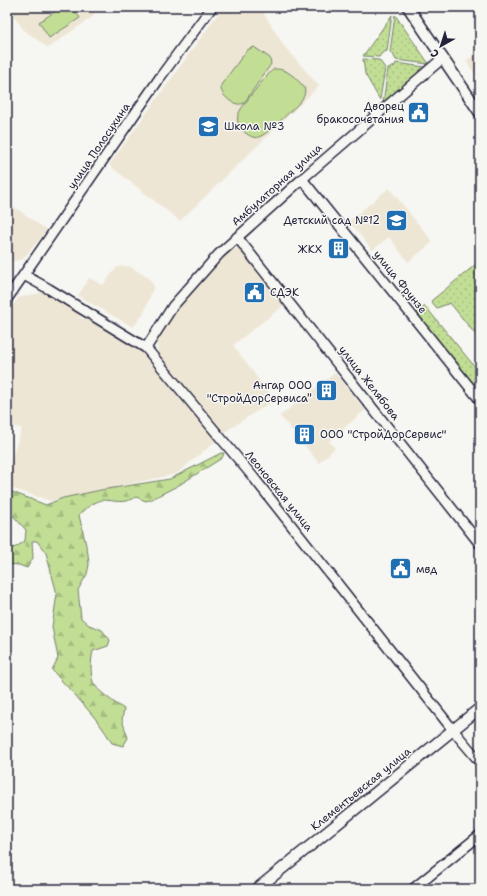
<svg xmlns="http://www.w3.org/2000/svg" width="487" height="896" font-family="'Shantell Sans',sans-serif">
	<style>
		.built { fill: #eee6d5 }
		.grass { fill: url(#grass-dots); stroke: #728068 }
		.forest { fill: url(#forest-firs); stroke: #728068 }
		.garden { fill: #c2de95; stroke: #728068 }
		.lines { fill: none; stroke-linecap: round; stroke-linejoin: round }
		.secondary-casing { stroke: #22223b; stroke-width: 12 }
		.primary-casing { stroke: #22223b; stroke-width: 13 }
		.secondary { stroke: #f6f6f2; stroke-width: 9 }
		.primary { stroke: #f6f6f2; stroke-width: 10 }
		.labels { text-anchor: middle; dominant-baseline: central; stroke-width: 3; stroke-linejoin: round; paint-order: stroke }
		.poi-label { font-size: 11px; fill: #22223b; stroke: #f6f6f2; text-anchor: end }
		.street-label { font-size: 11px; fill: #22223b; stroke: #f6f6f2 }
	</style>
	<defs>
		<pattern id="grass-dots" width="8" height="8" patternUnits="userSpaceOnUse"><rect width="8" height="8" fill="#c2de95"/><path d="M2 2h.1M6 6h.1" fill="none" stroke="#a6be81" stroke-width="1.8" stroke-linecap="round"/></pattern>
		<pattern id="forest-firs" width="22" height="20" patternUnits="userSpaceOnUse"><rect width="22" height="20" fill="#c2de95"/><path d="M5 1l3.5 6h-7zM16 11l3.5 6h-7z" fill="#a6be81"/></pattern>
	</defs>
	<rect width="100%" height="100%" fill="#f6f6f2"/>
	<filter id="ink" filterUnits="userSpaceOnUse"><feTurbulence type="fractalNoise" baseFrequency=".025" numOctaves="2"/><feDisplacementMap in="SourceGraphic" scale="8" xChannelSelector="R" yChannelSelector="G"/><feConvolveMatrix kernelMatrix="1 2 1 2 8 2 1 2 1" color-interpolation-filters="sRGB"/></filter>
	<g filter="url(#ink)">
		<path class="built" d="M7,7H90L95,15L48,48L24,30Z
			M223,7H260L284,46L319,86L180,221L109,165Z
			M480,50V81L466,61Z
			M389,188L433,242L408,262L389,237L372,250L349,221Z
			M7,202L47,230L23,259L10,262L7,261Z
			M230,249H239L271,286L269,288L283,306L233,345L274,400L223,433L158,354L157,343L159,336L179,304L217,262Z
			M129,266L149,278L154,286L143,315L133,327L78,296L89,278L103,285L117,267Z
			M43,292L79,312L80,317L84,319L89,318L143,351L216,441L176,474L51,501L7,487V472L22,428L7,426V315L18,298Z
			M335,373L365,410L329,441L335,448L319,463L280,416Z"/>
		<path class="grass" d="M392,15L387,51L382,53L379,57L363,56Z
			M395,15L429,64L396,60L393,54L390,52Z
			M363,59L379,60L385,68L380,100L365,74Z
			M396,63L425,67L383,103L388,69L395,66Z
			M480,261V340L450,303L437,308L431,301Z
			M425,306L475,367L480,363L479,393L417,313Z"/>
		<path class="forest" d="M221,453H224L222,458L179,485L152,499L146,501L136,497C121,505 116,500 102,500C96,501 82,510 79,515L88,554L89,565L87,574L78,590L81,618L89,625L102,630L110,640L108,646L93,651C91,659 90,674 93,682C98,692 115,703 124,709L122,720L128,738L123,746L112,743C96,715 73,694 52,670L58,658L52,627L57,594L46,553L37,541H32L33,558L27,568L19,565L7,564V549L16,547L25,541L26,530L7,509V490L46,505L63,498L101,490L170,479Z"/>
		<path class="garden" d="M62,7H72L80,18L49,38L39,22Z
			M254,47L270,58L271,64L244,103C235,108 219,95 221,85L247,50Z
			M274,69C287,68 296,78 304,87C307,95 301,101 296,106C288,113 270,132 261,136C256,139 251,137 247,134C241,130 236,123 238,115C239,109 268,73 274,69Z"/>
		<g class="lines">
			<defs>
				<path id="secondary" d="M302,179L480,400
					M237,237L480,544
					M24,275L49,289L146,348L254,478L453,730L480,762
					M7,299L161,76L212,7
					M146,348L173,306L219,254L302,179L443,58
					M413,889L480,835"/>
				<path id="primary" d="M408,7L480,113
					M257,889L480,708"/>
			</defs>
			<use href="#secondary" class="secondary-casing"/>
			<use href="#primary" class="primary-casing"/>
			<use href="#secondary" class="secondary"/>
			<use href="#primary" class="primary"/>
		</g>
	</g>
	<defs>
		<symbol id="civic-square" viewBox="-11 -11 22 22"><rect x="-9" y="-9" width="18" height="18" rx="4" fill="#1f6fb2" stroke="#f6f6f2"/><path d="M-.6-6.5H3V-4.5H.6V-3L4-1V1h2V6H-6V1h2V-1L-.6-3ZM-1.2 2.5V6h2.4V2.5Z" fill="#fff"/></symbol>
		<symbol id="school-square" viewBox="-11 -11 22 22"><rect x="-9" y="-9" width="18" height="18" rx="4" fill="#1f6fb2" stroke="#f6f6f2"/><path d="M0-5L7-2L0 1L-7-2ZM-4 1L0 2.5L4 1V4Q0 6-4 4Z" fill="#fff"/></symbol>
		<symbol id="building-square" viewBox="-11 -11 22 22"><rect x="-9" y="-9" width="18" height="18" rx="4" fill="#1f6fb2" stroke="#f6f6f2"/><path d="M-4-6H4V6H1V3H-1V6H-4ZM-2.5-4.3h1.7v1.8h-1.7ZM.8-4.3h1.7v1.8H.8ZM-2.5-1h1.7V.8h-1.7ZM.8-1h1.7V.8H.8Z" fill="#fff"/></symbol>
	</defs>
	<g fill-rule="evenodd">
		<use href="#civic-square" x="406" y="100" width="25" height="25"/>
		<use href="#school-square" x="196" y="114" width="25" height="25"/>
		<use href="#school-square" x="384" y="208" width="25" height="25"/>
		<use href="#building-square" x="326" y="236" width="25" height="25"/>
		<use href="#civic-square" x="242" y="280" width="25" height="25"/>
		<use href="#building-square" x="314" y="378" width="25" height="25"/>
		<use href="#building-square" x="292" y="422" width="25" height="25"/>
		<use href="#civic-square" x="388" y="556" width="25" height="25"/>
	</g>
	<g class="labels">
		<g class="poi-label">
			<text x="404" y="106">Дворец<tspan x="404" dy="13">бракосочетания</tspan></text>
			<text x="224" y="126" text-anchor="start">Школа №3</text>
			<text x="380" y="220">Детский сад №12</text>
			<text x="322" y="249">ЖКХ</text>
			<text x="270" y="292" text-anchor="start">СДЭК</text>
			<text x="312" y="385">Ангар ООО<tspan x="312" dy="13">"СтройДорСервиса"</tspan></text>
			<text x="320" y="434" text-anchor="start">ООО "СтройДорСервис"</text>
			<text x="416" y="569" text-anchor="start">мвд</text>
		</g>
		<g class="street-label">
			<text transform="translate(99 146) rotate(-56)">улица Полосухина</text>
			<text transform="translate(277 185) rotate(-42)">Амбулаторная улица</text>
			<text transform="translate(400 282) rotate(51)">улица Фрунзе</text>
			<text transform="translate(369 383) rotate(52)">улица Желябова</text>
			<text transform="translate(279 491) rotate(51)">Леоновская улица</text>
			<text transform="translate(361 789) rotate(-39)">Клементьевская улица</text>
		</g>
	</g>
	<rect width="487" height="896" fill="none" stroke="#f6f6f2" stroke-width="24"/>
	<rect x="12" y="12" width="463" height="872" fill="none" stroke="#22223b" stroke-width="1.5" filter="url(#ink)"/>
	<g transform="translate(441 46) rotate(219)" stroke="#f6f6f2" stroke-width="3" paint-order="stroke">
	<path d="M0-3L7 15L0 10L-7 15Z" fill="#22223b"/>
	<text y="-6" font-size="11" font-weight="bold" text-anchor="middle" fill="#22223b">С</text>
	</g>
</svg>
